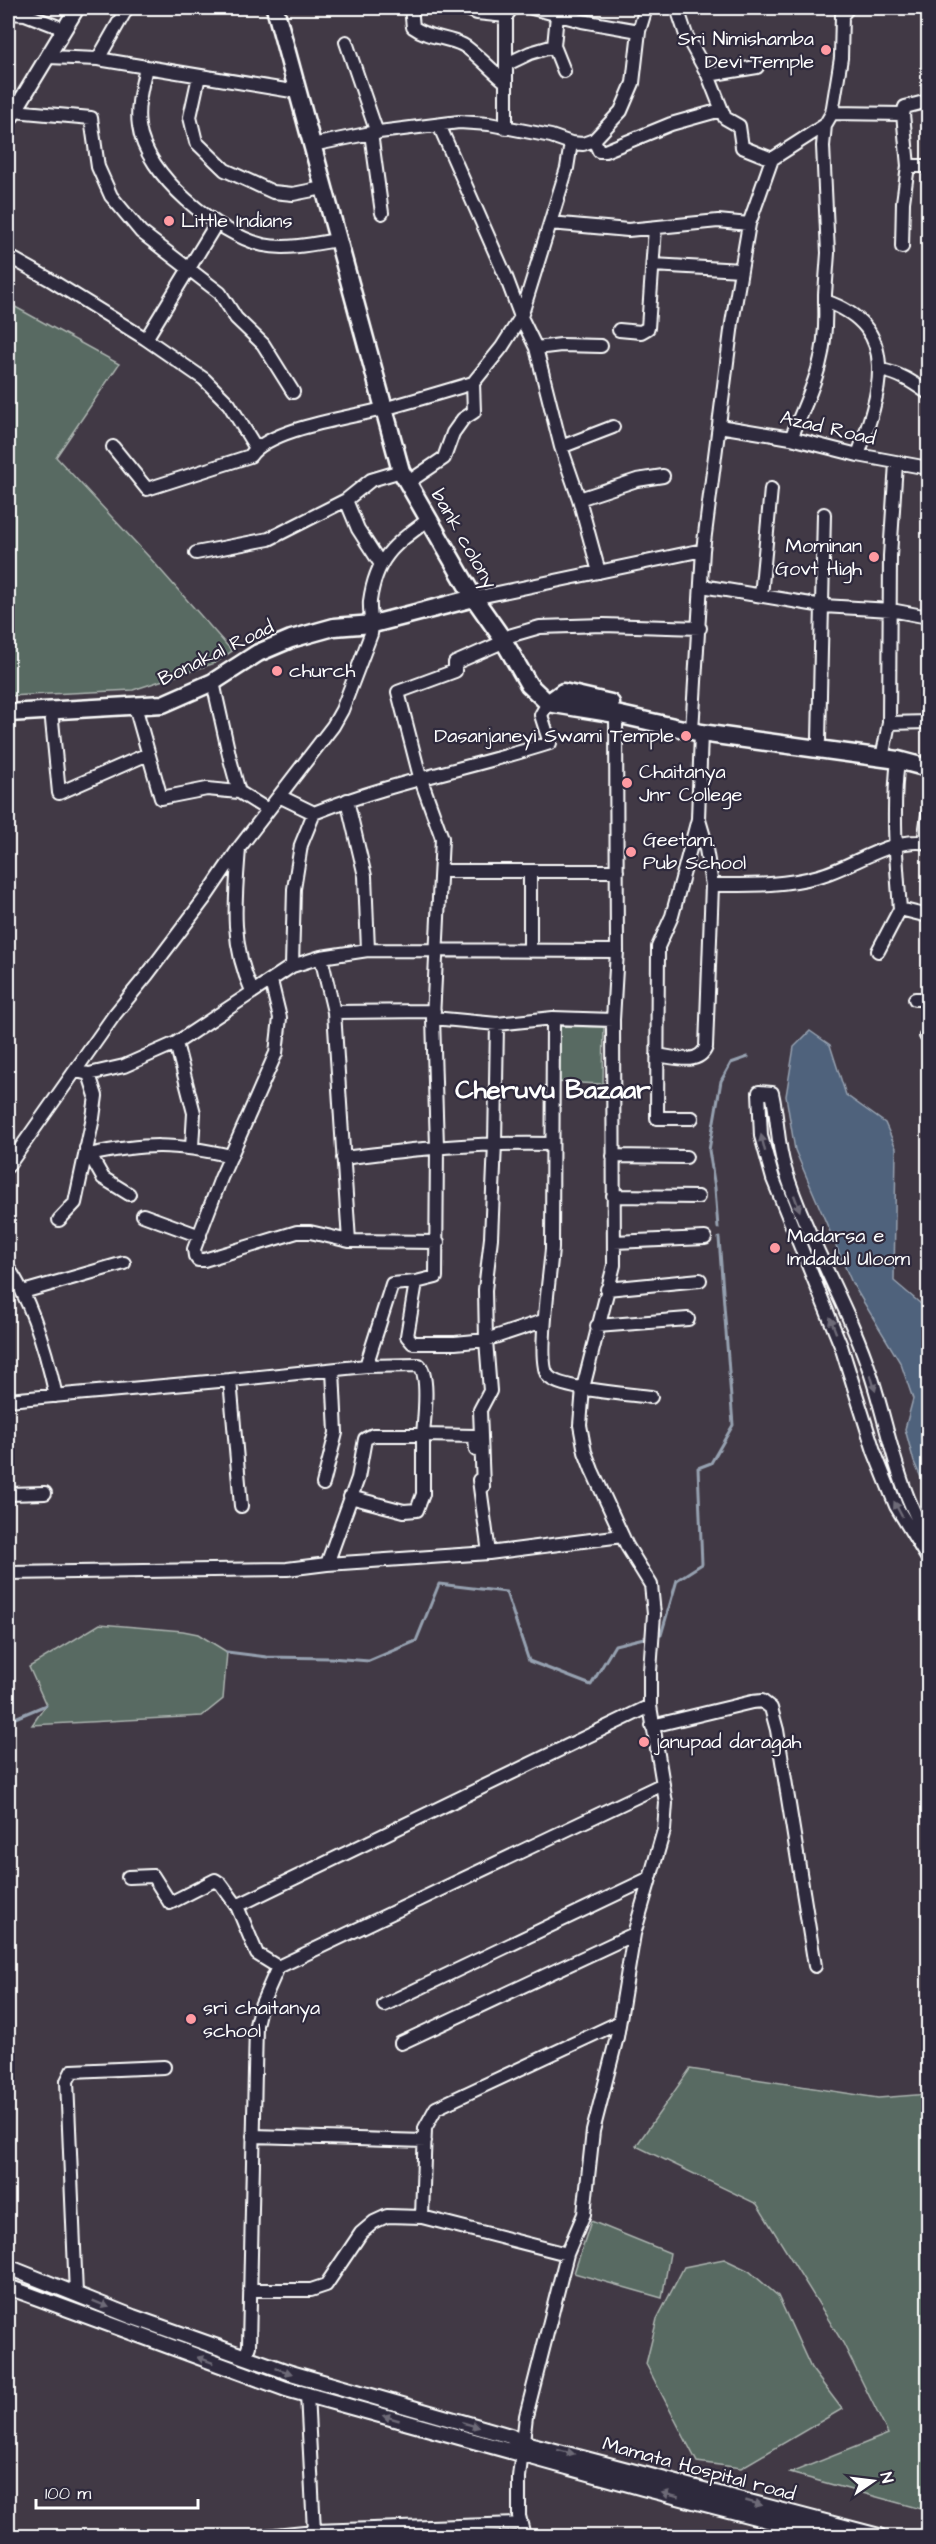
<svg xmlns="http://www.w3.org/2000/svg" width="936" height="2544" font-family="'Architects Daughter',sans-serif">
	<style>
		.green { fill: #586a62; stroke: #acb4b0; stroke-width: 1.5 }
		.water { fill: #50627b; stroke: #96a1b0; stroke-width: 1.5 }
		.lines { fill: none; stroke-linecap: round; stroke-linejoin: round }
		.stream { stroke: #96a1b0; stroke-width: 3 }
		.minor-casing { stroke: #fff; stroke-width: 16 }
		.tertiary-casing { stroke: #fff; stroke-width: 18 }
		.secondary-casing { stroke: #fff; stroke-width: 21 }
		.minor { stroke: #2f2a3d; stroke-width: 12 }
		.tertiary { stroke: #2f2a3d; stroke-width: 14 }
		.secondary { stroke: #2f2a3d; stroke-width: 16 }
		.oneway { fill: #6d6a77 }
		.poi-dot { fill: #ff9aa2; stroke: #2f2a3d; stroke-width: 2 }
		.labels { text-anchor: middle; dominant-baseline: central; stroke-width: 4.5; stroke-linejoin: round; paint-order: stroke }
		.poi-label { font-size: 20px; fill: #fff; stroke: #2f2a3d; text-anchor: start }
		.street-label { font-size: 20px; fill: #fff; stroke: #2f2a3d }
		.district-label { font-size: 26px; font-weight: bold; fill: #fff; stroke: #2f2a3d }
	</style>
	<rect width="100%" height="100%" fill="#413945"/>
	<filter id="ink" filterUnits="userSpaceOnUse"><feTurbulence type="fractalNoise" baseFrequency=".0167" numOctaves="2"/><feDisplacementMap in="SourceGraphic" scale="12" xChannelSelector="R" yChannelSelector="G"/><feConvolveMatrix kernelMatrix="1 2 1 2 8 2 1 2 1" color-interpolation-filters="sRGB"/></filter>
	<g filter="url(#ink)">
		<path class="green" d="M8,303L119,364L56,457L150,558L232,651L215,663L133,690L8,696Z
			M555,1026L604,1027L603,1084L554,1082Z
			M100,1624L183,1631L198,1634L227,1652L223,1699L202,1716L32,1725L46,1705L29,1667Z
			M690,2069L878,2098L928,2094V2511L790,2473L888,2434L843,2343L757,2204L636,2146Z
			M591,2221L670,2253L662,2298L574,2273Z
			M724,2259L749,2271L778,2296L811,2368L842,2409L741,2468L697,2462L646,2364L657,2319L684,2267Z"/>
		<path class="water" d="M810,1031L830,1045L846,1095L885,1123L896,1148L894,1281L928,1310V1493L914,1462L905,1429L913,1399L901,1364L852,1283L795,1150L786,1096L794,1047Z"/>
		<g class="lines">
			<path class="stream" d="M718,1228L715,1188L709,1150L721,1081L731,1063L748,1057
				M655,1636L661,1635L677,1580L702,1564L698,1468L711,1463L733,1425L719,1238
				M227,1652L267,1657L331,1658L369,1661L416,1641L439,1584L506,1592L529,1661L591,1685L615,1645L648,1637
				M8,1721L46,1705"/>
			<defs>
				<path id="minor" d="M411,8L413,27C428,38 447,37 463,45C474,51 494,73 506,82
					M465,8L477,13L506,16L512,8
					M532,8L582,21L639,31
					M677,8L686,35L708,75L725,118L739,126L742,147L772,159
					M848,8L842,15L841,58L832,113L825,125L823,146L828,253L825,294V301C904,328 879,396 858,455
					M8,13L25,14L64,29
					M346,42L377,133
					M554,46L564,71
					M48,57L98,59L298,92
					M98,59L127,8
					M507,64L530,53L554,46L557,15
					M146,67C142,86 136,106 139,126C145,175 218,234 263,245C286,250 314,244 337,240
					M708,75L757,67
					M199,76L190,117L196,142L225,170L273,192L293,194L323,188
					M14,111L91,118L98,167L111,196L141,232L220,293L236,318L263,344L293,392
					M832,113L903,114
					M506,128V16
					M371,133L382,213
					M594,140L599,151H605L671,124L721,110
					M571,143L567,168L521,317L536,348L561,447L579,499L599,572
					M312,145L371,133L459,122L489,124L551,136L571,143L583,144L594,140L621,111L633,83L639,31L646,8
					M908,166H928
					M550,223L628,230L718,221L749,224
					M902,247L903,202L908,166L903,114L905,107L928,101
					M8,256L49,279L146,339L204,379L229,404L256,448
					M653,265L741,270
					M619,330L641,332L648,328L655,228
					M146,339L216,224
					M536,348L561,345L601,346
					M881,370C901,374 912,382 928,393
					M719,426L791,438L858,455L928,468
					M791,438C813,386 828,359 825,301
					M113,447L147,489L250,456C270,428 349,418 383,409C413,401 443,392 473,383
					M561,447L613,427
					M407,483L444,458L453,433L463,419L474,412L473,383L502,347L521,317L506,277L439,125
					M579,499L637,480L663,476
					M346,500L358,529L380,563
					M196,553L269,539L346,500L371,480L401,471
					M702,586L823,606L891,610L928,617
					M761,596L771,489
					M474,598L703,550
					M502,638L540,627L603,625L700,628
					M213,682L230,759L239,792L268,810
					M135,706L161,798L207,789L239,792
					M51,710L59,793L148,754
					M889,723L928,722
					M692,731L703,550L732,323L749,224L772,159L825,125
					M819,740L824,514
					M882,758L889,723L890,556L896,463
					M898,760C892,810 896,859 900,909
					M279,796L314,813C391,782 472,768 550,743L541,715L548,703
					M347,800L365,876L368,950
					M924,842L928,814
					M239,849C235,901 230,943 252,991
					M441,871H617
					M712,885C748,885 784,886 819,876C853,867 892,836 928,843
					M530,951V871
					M878,951L900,909L928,916
					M321,957L334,1012L349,1241
					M292,966L294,889L301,845L314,813
					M271,981L280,1018L276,1053L221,1178L194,1249L195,1256L198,1260H204L297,1232H310L349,1241L438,1242
					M915,999H928
					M334,1012L434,1011
					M433,1018L497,1024L553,1018L613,1020
					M553,1018L552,1248C551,1269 536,1362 548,1376C559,1390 631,1394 651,1397
					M926,1036L928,1037
					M176,1043L194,1113L192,1147
					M657,1055C673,1057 699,1066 706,1047L712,885L704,837L699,820
					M76,1071L89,1074L124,1066L176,1043L292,966L321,957L368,950L617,951
					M692,1118H657L658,947L672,916L698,819L701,733
					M86,1148L103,1178L129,1194
					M89,1155C144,1143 176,1143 231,1156
					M613,1156L686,1157
					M343,1158C413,1149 481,1142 552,1144
					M8,1166L115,1014L147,975L205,898L239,848L333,726L342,710L371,634C373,623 369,612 370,601C376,557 394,545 428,520
					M613,1196L698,1197
					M143,1215L200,1236
					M59,1220L75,1203L93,1118L96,1096L89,1074
					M614,1242L705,1238
					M8,1268C33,1302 47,1355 56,1396
					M416,1282L407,1336L413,1343H455L486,1340L543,1321
					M607,1289L700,1280
					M23,1292L124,1263
					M597,1326L688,1319
					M366,1366L419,1365C430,1376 424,1419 423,1435L475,1436L476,1450
					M230,1380L366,1366L392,1284L416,1282L436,1277L437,1146L433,1018L442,838L420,777L398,692L455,671V663L503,642
					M8,1400L230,1380L241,1506
					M479,1480L489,1553L622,1536
					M323,1484L336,1433L333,1370
					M483,1487L480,1410L490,1391L486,1340L485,1290L491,1238L495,1143L497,1024
					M8,1494L45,1493
					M928,1538C897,1488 889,1431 871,1375C848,1304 807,1240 785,1169C777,1144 778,1118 772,1093L759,1092L761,1136L773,1179L841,1346L874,1451L896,1506L928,1559
					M327,1564L489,1553
					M8,1573L287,1569L327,1564L358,1478L365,1439L373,1435H423V1494L417,1510L404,1511L350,1497
					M652,1726L752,1702L762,1701L771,1708L777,1730L815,1966
					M128,1877L153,1876L170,1903L215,1880L221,1884L237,1906
					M278,1967L663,1784
					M384,2005L650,1878
					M401,2043L634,1934
					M253,2136L425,2141
					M422,2217L425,2128L436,2108L618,2023
					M250,2290H311L326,2285L361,2233L374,2222L387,2216L422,2217L567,2254
					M76,2294L67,2081L72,2071L164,2067
					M245,2357L249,2346L256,2025L260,2008L278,1967L257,1954L237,1906L650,1706
					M307,2394L314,2531
					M265,2536L314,2531L520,2524
					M524,2536L519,2516V2477L526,2416L567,2254L584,2214L593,2131L617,2037L634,1934L664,1830L666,1803L650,1706V1671L654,1614L651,1585L627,1546L592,1470L585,1452L580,1425L583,1388L614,1265L613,1020L617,951L616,714"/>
				<path id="tertiary" d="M8,122L77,8
					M8,2267L133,2317L291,2373L510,2436L521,2442L879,2536
					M8,2287L286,2389L643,2488L829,2536"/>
				<path id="secondary" d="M275,8L401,471L474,598L502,638L529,685L548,703L616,714L701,733L898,760L928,768
					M548,703L563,692L611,703
					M8,713L163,704L213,682L258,653L291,639L334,627L373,624L474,598"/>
			</defs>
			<use href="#minor" class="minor-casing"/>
			<use href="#tertiary" class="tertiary-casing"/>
			<use href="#secondary" class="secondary-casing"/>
			<use href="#minor" class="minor"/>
			<use href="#tertiary" class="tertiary"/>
			<use href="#secondary" class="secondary"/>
		</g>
		<defs><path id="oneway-solid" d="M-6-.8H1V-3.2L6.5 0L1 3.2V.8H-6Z" transform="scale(1.5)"/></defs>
		<g class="oneway">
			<use href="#oneway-solid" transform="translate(763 1143) rotate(-104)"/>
			<use href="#oneway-solid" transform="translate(797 1203) rotate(70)"/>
			<use href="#oneway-solid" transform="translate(833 1325) rotate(-111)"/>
			<use href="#oneway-solid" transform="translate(873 1383) rotate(74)"/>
			<use href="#oneway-solid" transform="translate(898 1509) rotate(-118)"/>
			<use href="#oneway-solid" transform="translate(101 2304) rotate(22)"/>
			<use href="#oneway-solid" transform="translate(205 2360) rotate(-160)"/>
			<use href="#oneway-solid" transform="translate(284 2371) rotate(19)"/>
			<use href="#oneway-solid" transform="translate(391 2418) rotate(-164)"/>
			<use href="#oneway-solid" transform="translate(471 2425) rotate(16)"/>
			<use href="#oneway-solid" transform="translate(566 2452) rotate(14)"/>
			<use href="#oneway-solid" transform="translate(670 2495) rotate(-165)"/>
			<use href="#oneway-solid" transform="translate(754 2503) rotate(16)"/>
		</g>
	</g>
	<g class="poi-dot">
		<circle cx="826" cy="50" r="6"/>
		<circle cx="169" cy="221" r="6"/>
		<circle cx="874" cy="557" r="6"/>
		<circle cx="277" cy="671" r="6"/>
		<circle cx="686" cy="736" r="6"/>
		<circle cx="627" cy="783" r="6"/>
		<circle cx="631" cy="852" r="6"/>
		<circle cx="775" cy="1248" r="6"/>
		<circle cx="644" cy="1742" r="6"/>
		<circle cx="191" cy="2019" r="6"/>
	</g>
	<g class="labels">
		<g class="poi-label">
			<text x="814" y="39" text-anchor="end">Sri Nimishamba<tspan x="814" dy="23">Devi Temple</tspan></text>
			<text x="181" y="221">Little Indians</text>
			<text x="862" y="546" text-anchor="end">Mominan<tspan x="862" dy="23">Govt High</tspan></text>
			<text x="289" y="671">church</text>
			<text x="674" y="736" text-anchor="end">Dasanjaneyi Swami Temple</text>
			<text x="639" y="772">Chaitanya<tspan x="639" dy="23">Jnr College</tspan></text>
			<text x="643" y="840">Geetam.<tspan x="643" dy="23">Pub School</tspan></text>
			<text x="787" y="1236">Madarsa e<tspan x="787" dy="23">Imdadul Uloom</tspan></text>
			<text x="656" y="1742">janupad daragah</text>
			<text x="203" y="2008">sri chaitanya<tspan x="203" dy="23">school</tspan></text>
		</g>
		<g class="street-label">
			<text transform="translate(828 428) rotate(13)">Azad Road</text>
			<text transform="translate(464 539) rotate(60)">bank colony</text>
			<text transform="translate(216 653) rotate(-26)">Bonakal Road</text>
			<text transform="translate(699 2469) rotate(15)">Mamata Hospital road</text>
		</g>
		<g class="district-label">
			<text x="553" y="1090">Cheruvu Bazaar</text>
		</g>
	</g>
	<rect width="936" height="2544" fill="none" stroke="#2f2a3d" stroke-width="30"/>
	<rect x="15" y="15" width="906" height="2514" fill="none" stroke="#fff" stroke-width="2" filter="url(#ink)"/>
	<g transform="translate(873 2481) rotate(76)" stroke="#2f2a3d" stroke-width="4.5" paint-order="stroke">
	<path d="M0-4.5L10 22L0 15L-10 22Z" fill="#ffffff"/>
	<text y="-9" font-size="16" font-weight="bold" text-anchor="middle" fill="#ffffff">N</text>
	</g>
	<path d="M36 2499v9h162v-9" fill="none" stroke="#ffffff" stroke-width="3"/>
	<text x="45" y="2499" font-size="18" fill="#ffffff" stroke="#2f2a3d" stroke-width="4.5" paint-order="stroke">100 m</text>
</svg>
